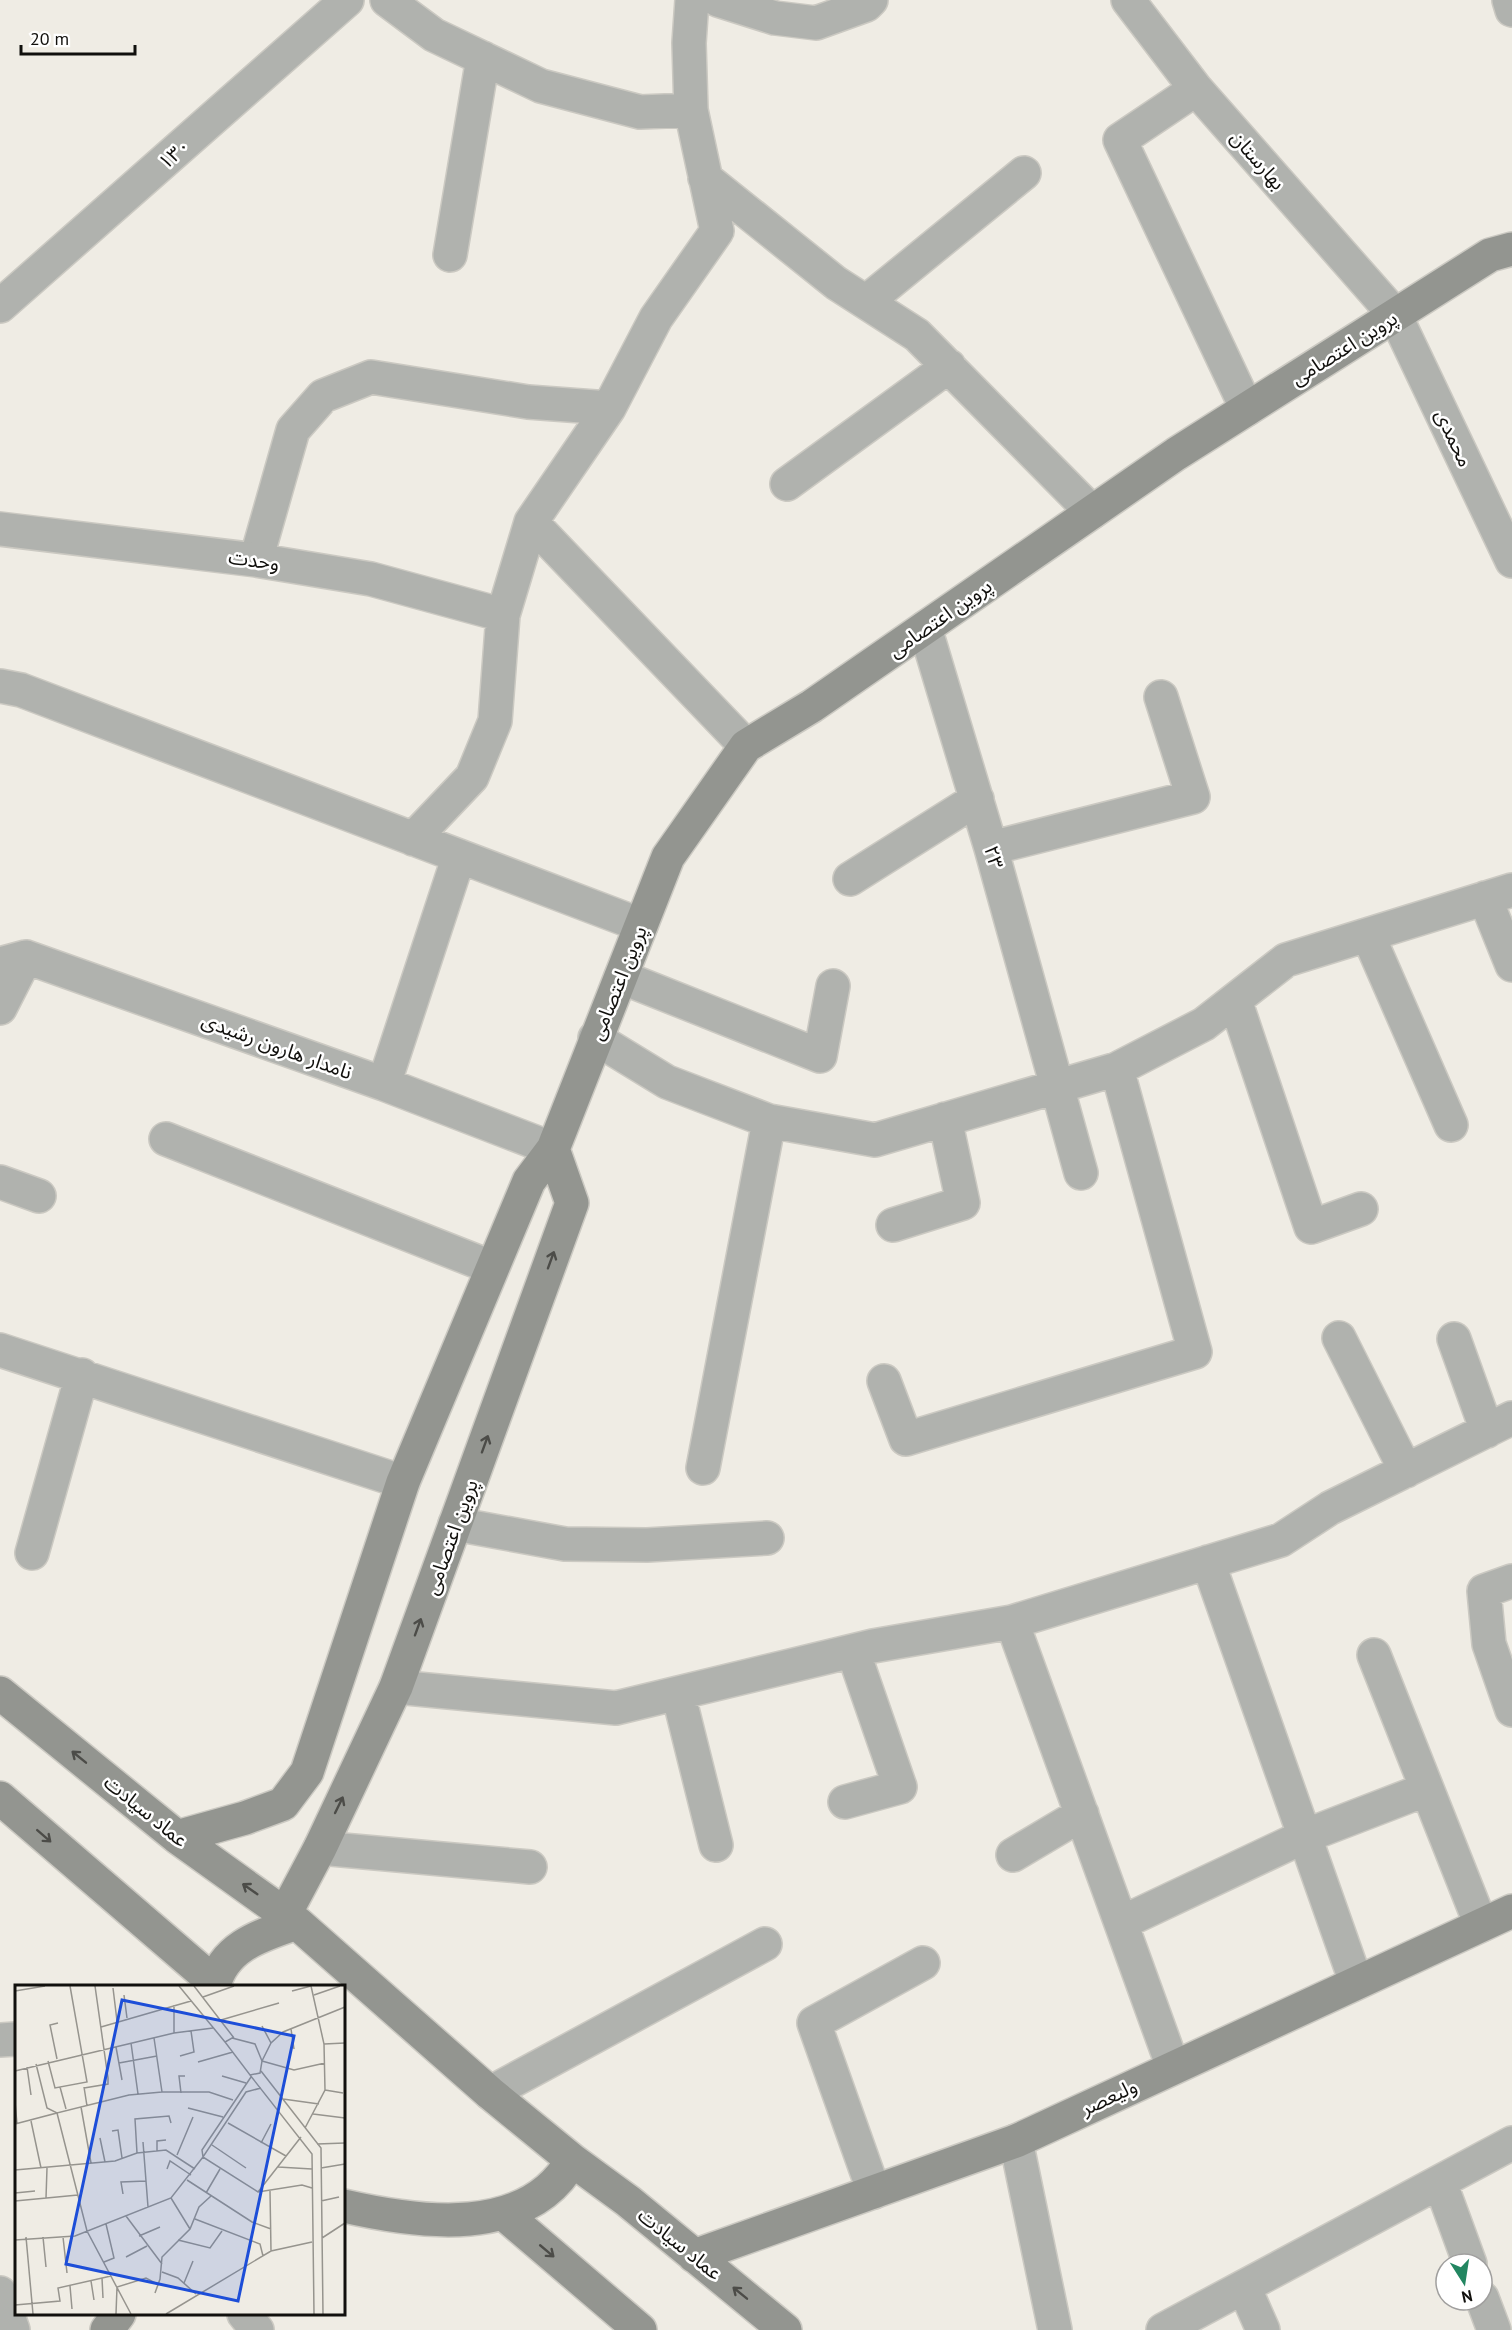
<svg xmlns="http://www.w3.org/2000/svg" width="1512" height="2330" font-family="'PT Sans','Noto Sans Arabic',sans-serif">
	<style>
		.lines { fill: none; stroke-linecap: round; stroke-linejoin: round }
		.street-casing { stroke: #cbc9c2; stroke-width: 36 }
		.secondary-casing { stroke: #cbc9c2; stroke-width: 36 }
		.street { stroke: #b0b2ae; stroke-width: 33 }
		.secondary { stroke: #939590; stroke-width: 33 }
		.oneway { stroke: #4c4c48 }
		.labels { text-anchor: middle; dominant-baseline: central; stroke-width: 5; stroke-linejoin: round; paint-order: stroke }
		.street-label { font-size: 20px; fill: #11100d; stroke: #fff }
		.inset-road { fill: none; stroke: #96948e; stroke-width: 1.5 }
		.view { fill: #1d4ed8; fill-opacity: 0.15; stroke: #1d4ed8; stroke-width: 3 }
		.inset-edge { fill: none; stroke: #11100d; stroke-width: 3 }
	</style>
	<rect width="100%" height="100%" fill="#efece4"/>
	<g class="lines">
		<defs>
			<path id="street" d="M387,0L434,35L541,86L640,112L691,110
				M718,0L775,18L816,23L866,5L871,0
				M1128,0L1196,89L1395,315L1512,561
				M1509,0L1512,10
				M1196,89L1120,140L1247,409
				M705,178L836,283L917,335L1092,512
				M450,255L483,58
				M866,302L1024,173
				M0,306L347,0
				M787,484L949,366
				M531,522L746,746
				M0,529L256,560L371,579L503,615
				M256,560L293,430L323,396L371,377L528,402L609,408
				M925,628L991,848L1081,1173
				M0,686L21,690L641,925
				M413,839L472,777L495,721L503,615L531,522L609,408L656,318L717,231L691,110L689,43L692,0
				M991,848L1193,797L1161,697
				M850,879L977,799
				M1485,898L1512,965
				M1368,935L1451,1125
				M0,964L26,957L384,1084L553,1149
				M621,977L820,1056L833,986
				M1235,1000L1311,1227L1361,1209
				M0,1008L26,957
				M595,1038L667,1082L769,1121L875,1140L1117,1069L1204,1024L1286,960L1512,890
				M384,1084L459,856
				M166,1139L491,1267
				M0,1182L39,1196
				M893,1225L963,1203L945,1119
				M1339,1338L1406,1471
				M1454,1339L1487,1431
				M0,1350L403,1482
				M884,1381L906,1439L1195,1352L1117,1069
				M703,1468L769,1121
				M455,1524L565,1544L647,1545L767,1538
				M32,1553L82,1375
				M1208,1562L1356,1982
				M1512,1581L1484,1591L1489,1644L1512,1710
				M1012,1622L1173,2067
				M1374,1655L1481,1925
				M396,1687L616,1708L873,1646L1012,1622L1281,1540L1330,1508L1512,1418
				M678,1693L716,1845
				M845,1802L900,1787L853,1651
				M320,1848L530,1867
				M1013,1855L1082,1814
				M1121,1923L1305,1836L1427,1789
				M0,2040L16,2039
				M490,2093L765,1944
				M1016,2141L1055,2330
				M1440,2182L1470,2264
				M874,2192L814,2023L923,1963
				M1244,2287L1263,2330
				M0,2293L13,2330
				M1482,2298L1494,2330
				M244,2314L257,2330
				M1163,2330L1512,2143"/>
			<path id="secondary" d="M553,1149L668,857L746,746L812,706L1176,454L1490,255L1512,249
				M0,1693L177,1837L297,1923
				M0,1798L215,1983
				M177,1837L245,1818L283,1804L307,1772L403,1482L529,1181L553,1149L572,1203L396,1687L320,1848L285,1914
				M214,1986C224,1945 263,1935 297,1923L490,2093L572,2160C528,2239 418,2223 344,2206
				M572,2160L628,2201L785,2330
				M503,2213L640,2330
				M694,2256L1016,2141L1512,1911
				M107,2330L119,2314"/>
		</defs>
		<use href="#street" class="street-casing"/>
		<use href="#secondary" class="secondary-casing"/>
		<use href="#street" class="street"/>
		<use href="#secondary" class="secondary"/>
	</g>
	<defs><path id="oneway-shaft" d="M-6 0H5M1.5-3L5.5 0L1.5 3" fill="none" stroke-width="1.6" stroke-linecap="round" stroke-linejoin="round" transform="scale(1.5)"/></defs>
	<g class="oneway">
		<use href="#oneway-shaft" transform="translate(551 1260) rotate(-70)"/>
		<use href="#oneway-shaft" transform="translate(485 1444) rotate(-70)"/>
		<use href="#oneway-shaft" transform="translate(418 1627) rotate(-70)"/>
		<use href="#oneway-shaft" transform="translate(79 1757) rotate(-141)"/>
		<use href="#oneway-shaft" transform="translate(339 1805) rotate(-64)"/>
		<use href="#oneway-shaft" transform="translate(44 1836) rotate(41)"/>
		<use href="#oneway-shaft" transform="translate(250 1889) rotate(-145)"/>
		<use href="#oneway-shaft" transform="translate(547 2251) rotate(40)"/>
		<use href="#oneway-shaft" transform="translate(740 2293) rotate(-141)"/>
	</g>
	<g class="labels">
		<g class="street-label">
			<text transform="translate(174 154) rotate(-41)">۱۳۰</text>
			<text transform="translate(1258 160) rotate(49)">بهارستان</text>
			<text transform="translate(1344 348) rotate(-32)">پروین اعتصامی</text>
			<text transform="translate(1454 438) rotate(65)">محمدی</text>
			<text transform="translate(254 560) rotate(8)">وحدت</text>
			<text transform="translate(940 618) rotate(-35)">پروین اعتصامی</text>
			<text transform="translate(994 857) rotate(74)">۲۳</text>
			<text transform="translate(618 983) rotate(-68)">پروین اعتصامی</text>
			<text transform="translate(277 1046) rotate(20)">نامدار هارون رشیدی</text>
			<text transform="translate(451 1537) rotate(-70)">پروین اعتصامی</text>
			<text transform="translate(146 1811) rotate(39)">عماد سیادت</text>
			<text transform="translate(1109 2097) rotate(-25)">ولیعصر</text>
			<text transform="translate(680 2244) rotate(39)">عماد سیادت</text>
		</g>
	</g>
	<g transform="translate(15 1985)">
		<rect width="330" height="330" fill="#efece4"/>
		<path class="inset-road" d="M164,1L210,57M179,1L219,53M98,3L102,36M0,6L30,1M277,6L296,1L309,59L310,105L290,143M109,10L112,33M299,10L325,1M188,12L219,1M206,35L264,18M247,41L256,58M86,42L176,16M276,44L279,64M159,48V20M139,53L147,107M217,53L240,59L247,76L245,88L235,90L210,57ZM116,58L123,109M309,59L330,58M101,62L107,95M165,71L179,67L176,46M42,74L35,40L43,38M33,76L40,103L72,97L55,1M183,77L218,67M104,78L142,71M310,78L279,85L247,76L256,58L268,47L330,22M21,79L32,123L42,128L114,110L147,107H194L218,115M12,82L16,110M0,86L159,48L198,43M246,86L306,163L308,329M235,90L297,169L299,329M207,91L231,98M236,92L187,165L188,172L231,107L246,103M45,102L51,124M69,102L72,121M69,103L93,99V93L80,1M310,105L328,108M166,108L164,91H170M268,114L304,119M0,117L2,139M66,122L76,178M173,123L208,132M298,129L330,133M16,136L26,183M213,138L271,171M0,139L42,128L72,246L116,329M97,146L103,145L107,173M85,153L90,177M128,157L133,222M246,158L256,139M302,159L330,158M197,160L231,183M142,166V156L151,155M122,168L120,134L154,131L156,138M162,170L178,132M263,182L297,184M306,183L330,179M152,184L155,176L176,190M0,185L100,176L122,168L151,165L180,184M172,195L237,237L256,244M255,206L256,266M243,207L286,152M0,208L20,206M191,208L205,184M108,209L106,197L131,196M31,213L32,183M156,213L175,244M0,216L63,210M306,216L324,212M111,231L147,279M180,234L245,259L248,271M124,251L145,242M11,252L18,329M28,252L31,282M48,252L52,288M307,253L330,238M0,255L60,251L156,213L188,172L243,207L287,200L297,203M163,255L195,263L207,246M111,272L132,261M89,277L99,273L91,239M147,287L163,293L181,309M87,293L88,313M76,296L79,315M169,298L178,276M55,301L57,324M140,308L145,294L147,272L175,244L184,222L196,211M0,320L45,316L43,303L96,291M101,329L102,302L131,293L144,300M151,329L256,266L297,257"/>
		<path class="view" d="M107,15L279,51L223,316L51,279Z"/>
		<rect width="330" height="330" class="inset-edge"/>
	</g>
	<g transform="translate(1464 2282) rotate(168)"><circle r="28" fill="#ffffff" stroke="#a09f9e" stroke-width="1.5"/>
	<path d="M0-4.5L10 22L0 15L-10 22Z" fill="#228661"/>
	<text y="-9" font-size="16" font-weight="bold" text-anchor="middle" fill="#11100d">N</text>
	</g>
	<path d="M21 45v9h114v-9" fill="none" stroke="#11100d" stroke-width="3"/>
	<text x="30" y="45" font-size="18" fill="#11100d" stroke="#ffffff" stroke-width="4.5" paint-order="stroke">20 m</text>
</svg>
